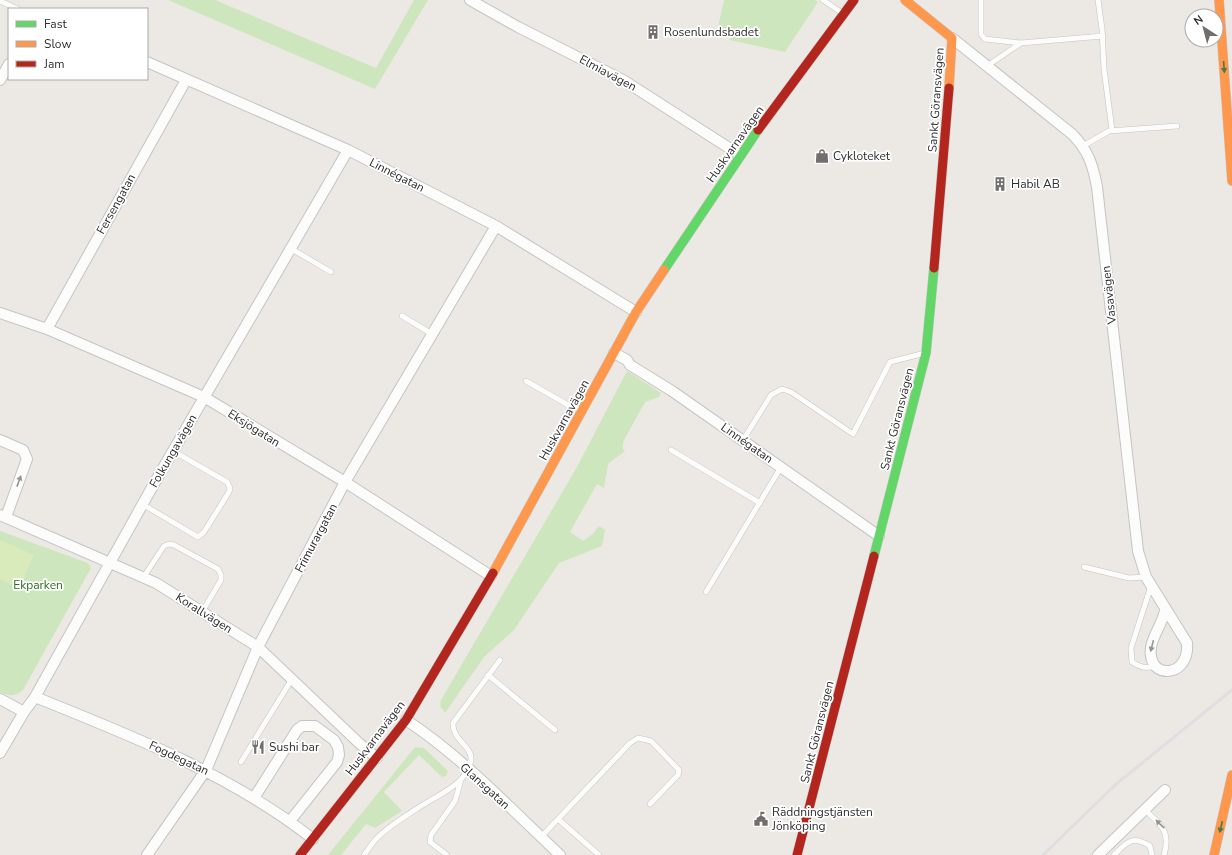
<svg xmlns="http://www.w3.org/2000/svg" width="1232" height="855" font-family="'Nunito Sans',sans-serif">
	<style>
		.green { fill: #cee6be }
		.pitch { fill: #d9eabb }
		.lines { fill: none; stroke-linecap: round; stroke-linejoin: round }
		.lane-casing { stroke: #c5c4c5; stroke-width: 6 }
		.street-casing { stroke: #c5c4c5; stroke-width: 12 }
		.fast-casing { stroke: #c5c4c5; stroke-width: 10 }
		.slow-casing { stroke: #c5c4c5; stroke-width: 10 }
		.jam-casing { stroke: #c5c4c5; stroke-width: 10 }
		.lane { stroke: #fcfcfb; stroke-width: 5 }
		.street { stroke: #fcfcfb; stroke-width: 10 }
		.fast { stroke: #63d668; stroke-width: 9 }
		.slow { stroke: #ff974d; stroke-width: 9 }
		.jam { stroke: #b3261e; stroke-width: 9 }
		.rail { stroke: #dfdfe1; stroke-width: 3 }
		.oneway { fill: #467a48 }
		.oneway2 { fill: #959594 }
		.labels { text-anchor: middle; dominant-baseline: central; stroke-width: 3.5; stroke-linejoin: round; paint-order: stroke }
		.poi-label { font-size: 12px; fill: #2e2e2e; stroke: #fff; text-anchor: start }
		.street-label { font-size: 12px; fill: #2e2e2e; stroke: #fff }
		.park-label { font-size: 12px; fill: #2c6e1b; stroke: #fff }
	</style>
	<rect width="100%" height="100%" fill="#ece8e4"/>
	<path class="green" d="M168,0H215L376,68L414,0H428L375,89Z
		M724,0H815L818,2L785,52L730,40L727,31L718,27Z
		M627,371L661,393L659,397L645,402L623,442V449L625,451L608,464L604,488L597,484L570,532L583,541L593,534L599,526L605,530L602,546L559,563L514,630L484,657L445,713L440,706L441,700L577,467Z
		M0,531L88,563L91,568L23,690C15,697 9,696 0,692Z
		M415,747L424,748L448,771L446,776L442,777L419,755L384,792L402,811L375,828L366,824L341,855H328Z"/>
	<path class="pitch" d="M0,540L34,555L19,588L0,579Z"/>
	<g class="lines">
		<defs>
			<path id="lane" d="M823,0L842,13
				M981,0V34L985,39L1021,43L1103,36
				M1098,0L1102,29L1104,69L1112,130
				M0,1L18,9
				M987,66L1021,43
				M1083,146L1109,131L1177,126
				M290,248L331,272
				M402,316L432,334
				M526,381L570,406L582,410
				M743,440L771,395L782,389L791,392L853,434L890,362L925,353
				M671,450L760,503
				M142,504L198,537L204,532L229,492L230,488L227,482L173,451
				M1084,567L1129,578L1146,577
				M143,578L164,546L169,544L174,545L218,569L221,575V580L202,612
				M1151,586L1131,648L1132,662C1140,667 1145,669 1155,666
				M706,592L781,467
				M488,675L555,730
				M241,762L292,679
				M1144,809C1161,825 1171,831 1164,855
				M559,820L599,855
				M541,837L630,743L638,738L651,741L679,770L678,775L650,804
				M364,855C368,850 372,843 377,838C389,826 407,815 421,806C438,795 469,783 471,759C472,746 452,740 453,723L500,660
				M447,855L430,842L431,835L455,801L461,780
				M1114,855C1127,842 1132,835 1150,846L1152,855"/>
			<path id="street" d="M470,0L518,27L623,80L740,155
				M952,38L1072,134C1088,150 1093,165 1097,187L1138,551L1146,577L1187,643C1190,675 1154,680 1151,656C1148,640 1163,625 1165,610
				M147,62L348,150L496,226L636,312
				M0,80L9,64
				M0,313L47,329L204,397L345,482L491,576
				M47,329L186,80
				M614,353L627,360L630,365L672,391L879,536
				M0,440L23,450L27,459L6,517
				M0,515L156,583L258,647L360,744L377,758
				M35,697C132,736 230,774 313,839
				M0,699L24,712
				M406,720C461,756 512,810 560,855
				M0,753L24,712L35,697L155,482L348,150
				M254,798L297,730L302,726H315L334,740L338,747L339,755L337,762L290,821
				M147,855L206,770L258,647L345,482L496,226
				M1098,855L1165,790"/>
			<path id="fast" d="M664,270L758,130
				M874,556L926,353L934,268"/>
			<path id="slow" d="M905,0L952,38L949,88
				M1219,0L1232,181
				M493,573L636,312L664,270
				M1214,855L1232,775"/>
			<path id="jam" d="M758,130L854,0
				M934,268L949,88
				M300,855L406,720L493,573
				M797,855L874,556"/>
		</defs>
		<use href="#lane" class="lane-casing"/>
		<use href="#street" class="street-casing"/>
		<use href="#fast" class="fast-casing"/>
		<use href="#slow" class="slow-casing"/>
		<use href="#jam" class="jam-casing"/>
		<use href="#lane" class="lane"/>
		<use href="#street" class="street"/>
		<use href="#fast" class="fast"/>
		<use href="#slow" class="slow"/>
		<use href="#jam" class="jam"/>
		<path class="rail" d="M1043,855L1115,785L1232,690"/>
	</g>
	<defs><path id="oneway-solid" d="M-6-.8H1V-3.2L6.5 0L1 3.2V.8H-6Z"/></defs>
	<g class="oneway">
		<use href="#oneway-solid" transform="translate(1224 67) rotate(86)"/>
		<use href="#oneway-solid" transform="translate(1221 827) rotate(103)"/>
	</g>
	<g class="oneway2">
		<use href="#oneway-solid" transform="translate(19 481) rotate(-70)"/>
		<use href="#oneway-solid" transform="translate(1152 646) rotate(104)"/>
		<use href="#oneway-solid" transform="translate(1160 824) rotate(-136)"/>
	</g>
	<defs>
		<symbol id="building-bare" viewBox="-9 -9 18 18"><path d="M-4-6H4V6H1V3H-1V6H-4ZM-2.5-4.3h1.7v1.8h-1.7ZM.8-4.3h1.7v1.8H.8ZM-2.5-1h1.7V.8h-1.7ZM.8-1h1.7V.8H.8Z" fill="#706f6e" stroke="#fff" stroke-width="2.5" paint-order="stroke"/></symbol>
		<symbol id="shop-bare" viewBox="-9 -9 18 18"><path d="M-5-2.5h2.3a2.7 3.5 0 0 1 5.4 0H5L5.5 6h-11ZM-1.5-2.5h3a1.5 2.3 0 0 0-3 0Z" fill="#706f6e" stroke="#fff" stroke-width="2.5" paint-order="stroke"/></symbol>
		<symbol id="restaurant-bare" viewBox="-9 -9 18 18"><path d="M-5-6h1v4h1v-4h1v4h1v-4h1v5L-1.5 .5V6h-2V.5L-5-1ZM5-6V6H3V1.5H1.5Q1.5-4 5-6Z" fill="#706f6e" stroke="#fff" stroke-width="2.5" paint-order="stroke"/></symbol>
		<symbol id="civic-bare" viewBox="-9 -9 18 18"><path d="M-.6-6.5H3V-4.5H.6V-3L4-1V1h2V6H-6V1h2V-1L-.6-3ZM-1.2 2.5V6h2.4V2.5Z" fill="#706f6e" stroke="#fff" stroke-width="2.5" paint-order="stroke"/></symbol>
	</defs>
	<g fill-rule="evenodd">
		<use href="#building-bare" x="643" y="22" width="20" height="20"/>
		<use href="#shop-bare" x="812" y="146" width="20" height="20"/>
		<use href="#building-bare" x="990" y="174" width="20" height="20"/>
		<use href="#restaurant-bare" x="248" y="737" width="20" height="20"/>
		<use href="#civic-bare" x="751" y="809" width="20" height="20"/>
	</g>
	<g class="labels">
		<g class="poi-label">
			<text x="664" y="32">Rosenlundsbadet</text>
			<text x="833" y="156">Cykloteket</text>
			<text x="1011" y="184">Habil AB</text>
			<text x="269" y="747">Sushi bar</text>
			<text x="772" y="812">Räddningstjänsten<tspan x="772" dy="14">Jönköping</tspan></text>
		</g>
		<g class="street-label">
			<text transform="translate(608 73) rotate(28)">Elmiavägen</text>
			<text transform="translate(936 100) rotate(-86)">Sankt Göransvägen</text>
			<text transform="translate(735 144) rotate(-55)">Huskvarnavägen</text>
			<text transform="translate(397 175) rotate(27)">Linnégatan</text>
			<text transform="translate(116 204) rotate(-61)">Fersengatan</text>
			<text transform="translate(1109 295) rotate(-96)">Vasavägen</text>
			<text transform="translate(897 419) rotate(-76)">Sankt Göransvägen</text>
			<text transform="translate(564 420) rotate(-61)">Huskvarnavägen</text>
			<text transform="translate(254 428) rotate(32)">Eksjögatan</text>
			<text transform="translate(747 443) rotate(35)">Linnégatan</text>
			<text transform="translate(173 451) rotate(-60)">Folkungavägen</text>
			<text transform="translate(316 538) rotate(-62)">Frimurargatan</text>
			<text transform="translate(204 613) rotate(32)">Korallvägen</text>
			<text transform="translate(817 732) rotate(-76)">Sankt Göransvägen</text>
			<text transform="translate(375 738) rotate(-53)">Huskvarnavägen</text>
			<text transform="translate(179 758) rotate(25)">Fogdegatan</text>
			<text transform="translate(485 786) rotate(42)">Glansgatan</text>
		</g>
		<g class="park-label">
			<text x="38" y="585">Ekparken</text>
		</g>
	</g>
	<rect x="8" y="8" width="140" height="72" fill="#ffffff" stroke="#ababab"/>
	<rect x="16" y="21" width="20" height="6" fill="#63d668" stroke="#ababab"/>
	<text x="44" y="28" font-size="12" fill="#2e2e2e">Fast</text>
	<rect x="16" y="41" width="20" height="6" fill="#ff974d" stroke="#ababab"/>
	<text x="44" y="48" font-size="12" fill="#2e2e2e">Slow</text>
	<rect x="16" y="61" width="20" height="6" fill="#b3261e" stroke="#ababab"/>
	<text x="44" y="68" font-size="12" fill="#2e2e2e">Jam</text>
	<g transform="translate(1204 28) rotate(324)"><circle r="19" fill="#ffffff" stroke="#ababab"/>
	<path d="M0-3L7 15L0 10L-7 15Z" fill="#706f6e"/>
	<text y="-6" font-size="11" font-weight="bold" text-anchor="middle" fill="#2e2e2e">N</text>
	</g>
</svg>
